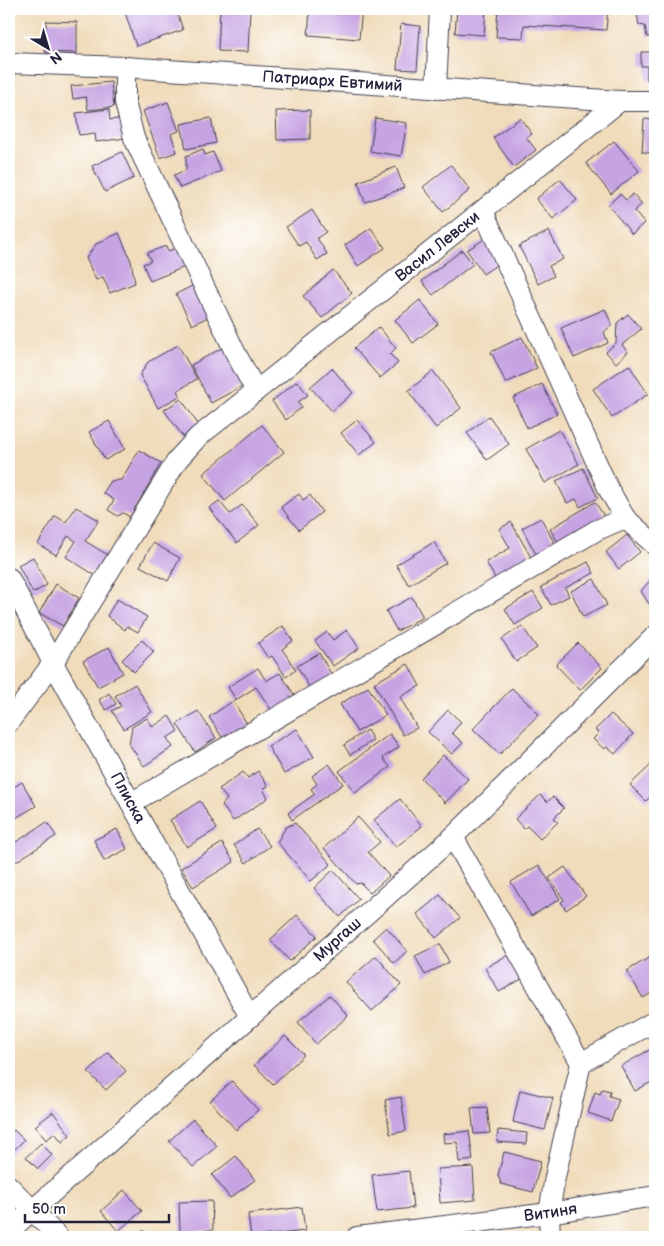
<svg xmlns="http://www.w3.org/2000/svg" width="664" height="1246" font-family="'Balsamiq Sans',sans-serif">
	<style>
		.building { fill: #c6a3e2 }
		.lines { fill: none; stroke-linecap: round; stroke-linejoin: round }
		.street-casing { stroke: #413e4e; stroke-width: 22 }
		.street { stroke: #fff; stroke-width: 20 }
		.labels { text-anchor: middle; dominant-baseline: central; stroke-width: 4; stroke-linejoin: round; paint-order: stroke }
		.street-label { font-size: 16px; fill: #22223b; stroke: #fff }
	</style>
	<rect width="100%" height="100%" fill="#fff"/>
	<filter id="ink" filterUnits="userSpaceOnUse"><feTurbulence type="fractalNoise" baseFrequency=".02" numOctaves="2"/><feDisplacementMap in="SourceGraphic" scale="10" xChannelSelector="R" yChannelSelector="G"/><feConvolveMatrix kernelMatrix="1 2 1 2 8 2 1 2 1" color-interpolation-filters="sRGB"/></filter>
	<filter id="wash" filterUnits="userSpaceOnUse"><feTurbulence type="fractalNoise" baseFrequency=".0096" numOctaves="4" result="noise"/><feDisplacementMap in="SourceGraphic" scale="20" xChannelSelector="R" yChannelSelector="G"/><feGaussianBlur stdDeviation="1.12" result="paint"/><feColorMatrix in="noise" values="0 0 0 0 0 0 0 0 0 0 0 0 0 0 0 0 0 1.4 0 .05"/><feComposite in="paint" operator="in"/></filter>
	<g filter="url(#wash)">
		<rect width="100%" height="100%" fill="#f0dbba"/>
		<g id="blocks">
			<path class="building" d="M124,9H176L183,30L136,46Z
				M220,9L250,10L248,52L218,51Z
				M310,9H362L359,39L308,35Z
				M457,9H486L484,35L455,33Z
				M498,9H608L606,30L524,25L523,38L496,37Z
				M636,9H655V35L647,37L645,26L639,25Z
				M46,21L77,22V53L45,52Z
				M401,24L420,26L417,70L397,69Z
				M641,52H655V80H647V66H641Z
				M111,82L114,107L88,110L86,97L73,99L71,86Z
				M168,102L179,131L171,134L177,152L160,158L143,111Z
				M109,109L110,120L124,118L126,138L96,142L95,133L79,135L76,113Z
				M310,110V139L277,140L276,111Z
				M211,118L216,143L186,149L181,124Z
				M375,118L407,123L401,156L370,151Z
				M520,118L532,134L526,137L536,150L514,167L493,138Z
				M644,119L655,120V153L642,152Z
				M614,141L639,171L611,194L586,163Z
				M203,149L205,155L213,152L221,171L180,188L174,175L186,170V156Z
				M122,152L134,178L105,192L92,166Z
				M451,165L470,190L443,212L423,187Z
				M396,167L404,188L365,202L358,182Z
				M560,179L577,200L553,219L536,199Z
				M620,194L626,200L633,194L642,204L634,211L644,223L632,234L608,205Z
				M312,210L326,232L317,238L327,254L317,260L306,242L299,246L286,227Z
				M371,228L385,248L358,266L345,245Z
				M549,231L563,259L549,266L554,276L538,284L519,246Z
				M119,233L131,261L135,283L110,293L103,277L96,280L86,258L96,244Z
				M488,237L504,260L483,274L467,250Z
				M166,246L168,251L179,247L187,266L150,281L143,264L151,261L147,253Z
				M462,250L473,264L433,295L422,281Z
				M333,270L352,293L322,318L303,296Z
				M196,284L212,315L192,325L176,294Z
				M420,300L438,324L413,343L395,320Z
				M605,309L612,325L604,332L608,343L574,358L561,328Z
				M628,314L641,329L622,345L628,352L616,363L606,352L616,343L617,323Z
				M379,327L396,348L390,354L398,363L380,378L354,348Z
				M522,337L537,368L506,383L491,352Z
				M178,345L197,379L177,391L180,396L158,408L140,375L148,362Z
				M224,347L244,385L211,403L191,365Z
				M629,365L648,394L612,418L593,389Z
				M332,368L353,393L332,411L310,387Z
				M433,371L461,408L436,428L408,391Z
				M297,381L308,395L298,402L302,407L286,420L272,401Z
				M542,384L557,414L527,428L513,398Z
				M181,399L200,427L184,438L164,410Z
				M489,416L509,444L487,460L467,433Z
				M357,420L376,442L359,455L341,433Z
				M109,421L125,449L105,460L89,432Z
				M262,425L284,452L225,501L203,474Z
				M559,430L579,464L545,483L526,449Z
				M139,450L161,463L130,517L123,513L118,516L108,510L114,500L103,493L111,481L121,480Z
				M583,468L598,498L580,507L576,499L567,503L556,481Z
				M299,494L303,500L310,495L322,512L299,530L281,507Z
				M219,501L230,514L242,505L259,525L237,543L209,508Z
				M595,502L604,516L559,544L550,529Z
				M76,507L99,520L85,541L108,555L95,575L66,557L76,541L68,536L56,555L38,544L55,516L66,522Z
				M541,518L556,546L537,556L522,528Z
				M511,522L532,559L496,580L486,562L510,548L499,529Z
				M627,535L640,552L619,569L606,552Z
				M434,542L446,563L409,585L396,565Z
				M153,543L180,558L168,581L140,566Z
				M33,557L47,585L33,593L18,565Z
				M588,562L594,573L565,588L569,596L551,605L541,587Z
				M655,575V606L649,604L641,591Z
				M594,579L607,605L583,617L571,591Z
				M56,584L79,598L63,626L39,613Z
				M533,592L543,608L515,625L505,609Z
				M412,597L423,617L397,631L386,611Z
				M117,599L147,617L138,632L127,626L125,630L107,616Z
				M283,626L293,641L282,649L296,670L286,677L272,656L268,658L258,643Z
				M522,626L537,648L516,662L502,639Z
				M347,630L359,648L333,666L315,641L327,632L333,640Z
				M142,640L154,652L134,672L122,660Z
				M578,643L602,668L580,690L556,665Z
				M109,647L123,673L98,687L83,661Z
				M319,653L334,679L312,692L297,666Z
				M408,664L420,686L400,697L417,728L403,735L374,683Z
				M258,668L266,681L280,673L297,699L274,714L256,687L236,700L228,687Z
				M135,684L152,712L124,729L112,711L121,706L115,696Z
				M368,687L386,715L357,732L340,704Z
				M512,688L539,714L500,754L473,729Z
				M109,693L116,704L106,710L99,700Z
				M233,701L249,727L225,742L209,717Z
				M448,710L461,722L452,733L463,743L452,754L428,732Z
				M198,711L216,738L195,752L177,724Z
				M611,714L633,734L615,754L607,747L604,749L593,739L599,733L595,730Z
				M169,716L178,731L167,738L173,747L144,766L129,744L132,727L147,718L153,727Z
				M297,729L314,757L284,774L268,746Z
				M367,730L373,740L350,755L344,745Z
				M390,734L399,747L383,758L390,767L355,793L339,771Z
				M443,755L468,779L445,803L421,778Z
				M653,763L655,765V792L646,801L630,785Z
				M329,764L343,784L292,820L288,813L315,794L311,789L317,784L312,776Z
				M258,771L268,786L263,789L268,798L233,821L222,805L227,799L219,789L243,772L248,778Z
				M22,782L36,806L9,822V790Z
				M540,795L547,802L553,797L564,808L554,818L558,822L540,839L527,826L524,829L515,819Z
				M400,799L422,826L396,847L374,820Z
				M200,801L217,829L187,847L170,820Z
				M358,817L380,842L368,852L389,876L370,893L361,883L356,884L324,848Z
				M47,822L56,836L9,866V835L11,834L16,842Z
				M295,823L331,864L311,881L277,842L286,827Z
				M117,829L127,849L104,861L94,840Z
				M257,829L270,846L246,863L234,845Z
				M222,843L234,862L193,887L181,868Z
				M539,865L560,899L531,916L511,882Z
				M565,867L586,896L566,910L561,902L564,900L549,878Z
				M333,870L359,899L340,917L314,888Z
				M440,895L460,918L436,938L417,914Z
				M297,915L317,936L290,961L270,940Z
				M386,927L407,951L394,963L373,939Z
				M440,944L449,962L425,975L415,956Z
				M513,952L527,976L499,992L485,968Z
				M655,954V991L643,998L627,971Z
				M376,956L401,985L372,1011L346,982Z
				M330,995L348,1016L316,1044L298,1022Z
				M285,1036L304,1055L273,1084L254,1065Z
				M651,1049L655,1057V1080L635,1091L621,1066Z
				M108,1052L126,1071L106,1090L88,1072Z
				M232,1081L258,1110L236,1130L210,1101Z
				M602,1089L610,1091L609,1096L619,1099L611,1121L588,1113L595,1092L600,1094Z
				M520,1090L553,1098L545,1130L513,1122Z
				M401,1097L406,1131L390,1134L385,1100Z
				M487,1107L490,1133L474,1134L471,1108Z
				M53,1112L70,1135L62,1142L55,1133L46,1140L35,1126Z
				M193,1119L217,1146L193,1167L169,1141Z
				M14,1130L24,1140L9,1155V1135Z
				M498,1130L527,1133L526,1144L497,1142Z
				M469,1131L473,1160L459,1162L457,1142L444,1143L443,1134Z
				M41,1143L52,1155L38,1169L26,1157Z
				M504,1152L541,1161L533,1192L501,1184L498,1175Z
				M236,1156L255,1180L230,1198L212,1175Z
				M473,1167L475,1200L440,1203L438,1169Z
				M409,1171L413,1208L377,1212L372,1175Z
				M124,1190L142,1211L118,1231L101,1211Z
				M212,1201L213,1230L180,1232L179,1202Z
				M302,1207L305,1231L251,1237L248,1214Z
				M144,1231L145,1237H108V1236Z
				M607,1232L608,1237H588V1236Z"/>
		</g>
	</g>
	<g filter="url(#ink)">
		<use href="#blocks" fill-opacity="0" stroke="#413e4e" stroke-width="1"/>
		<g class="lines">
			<defs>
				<g id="street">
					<path id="s1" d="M9,63L125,67L620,101H655"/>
					<path d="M436,89L440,9"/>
					<path d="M483,211L608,488L625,518"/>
					<path id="s2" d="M256,391L620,101"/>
					<path id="s3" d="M9,578L53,663L250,1017"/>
					<path d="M9,722L53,663L178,459L198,437L256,391L235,352L134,138L125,102V67"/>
					<path d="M131,803L597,530L625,518L655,545"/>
					<path d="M453,837L581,1063L555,1177L549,1213L550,1237"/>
					<path d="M581,1063L655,1021"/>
					<path d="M9,1186L58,1237"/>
					<path id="s4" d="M9,1231L453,837L655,636"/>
					<path id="s5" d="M357,1237L549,1213L655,1196"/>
				</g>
			</defs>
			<use href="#street" class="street-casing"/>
			<use href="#street" class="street"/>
		</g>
	</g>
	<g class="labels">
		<g class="street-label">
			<text stroke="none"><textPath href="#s1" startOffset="324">Патриарх Евтимий</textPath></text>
			<text stroke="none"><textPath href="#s2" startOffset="232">Васил Левски</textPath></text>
			<text stroke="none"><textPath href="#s3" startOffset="250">Плиска</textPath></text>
			<text stroke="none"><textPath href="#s4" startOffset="439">Мургаш</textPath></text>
			<text stroke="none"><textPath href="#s5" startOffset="195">Витиня</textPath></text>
		</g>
	</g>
	<rect width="664" height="1246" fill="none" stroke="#fff" stroke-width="30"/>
	<g transform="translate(48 48) rotate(142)" stroke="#ffffff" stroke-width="4" paint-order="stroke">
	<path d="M0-4L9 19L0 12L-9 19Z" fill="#22223b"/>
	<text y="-8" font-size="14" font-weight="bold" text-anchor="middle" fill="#22223b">N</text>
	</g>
	<path d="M25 1214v8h144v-8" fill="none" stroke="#22223b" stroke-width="2.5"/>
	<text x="32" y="1214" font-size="15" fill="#22223b" stroke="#ffffff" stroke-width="4" paint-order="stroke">50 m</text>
</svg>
